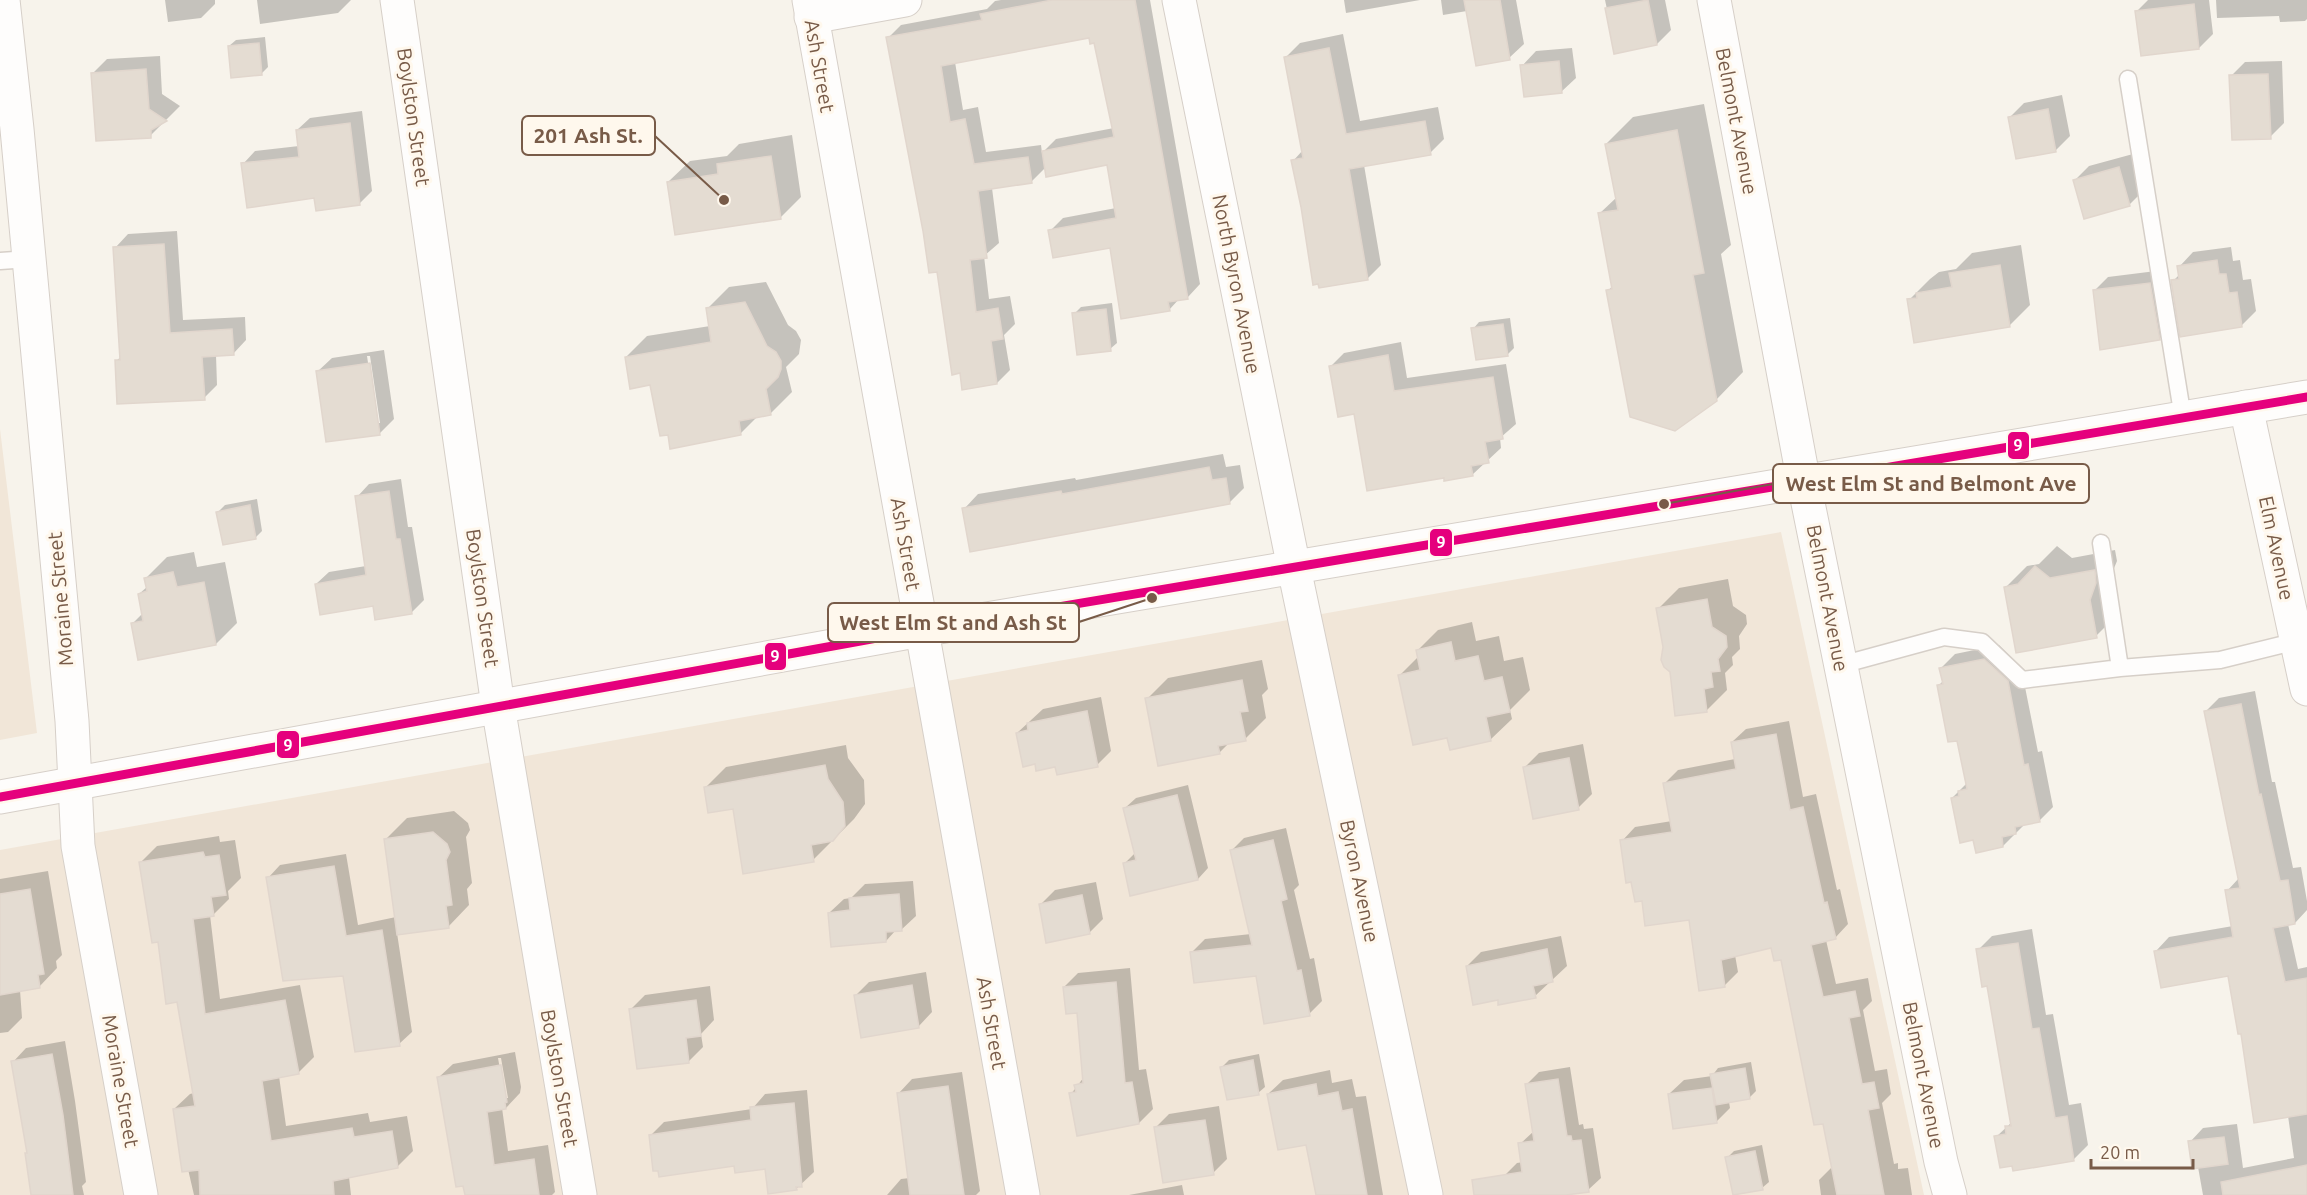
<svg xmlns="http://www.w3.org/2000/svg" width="2307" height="1195" font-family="Ubuntu,sans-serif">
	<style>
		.residential { fill: #f1e6d8 }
		.shadow { fill: #0003; fill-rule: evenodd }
		.building { fill: #e4dcd2; stroke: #e1d6cd; stroke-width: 1.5 }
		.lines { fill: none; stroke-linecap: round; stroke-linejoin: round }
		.service-casing { stroke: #d6cfc8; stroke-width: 19 }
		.minor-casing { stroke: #d6cfc8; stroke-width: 35 }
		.tertiary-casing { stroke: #d6cfc8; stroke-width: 35 }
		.service { stroke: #fefdfc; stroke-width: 16 }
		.minor { stroke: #fefdfc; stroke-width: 33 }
		.tertiary { stroke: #fefdfc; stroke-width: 33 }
		.bus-1-casing { stroke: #fff8ed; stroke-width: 14 }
		.bus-1 { stroke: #e5007d; stroke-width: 9 }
		.labels { text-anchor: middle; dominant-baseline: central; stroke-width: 6; stroke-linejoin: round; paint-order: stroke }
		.street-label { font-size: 20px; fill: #785b48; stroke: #fff8ed }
		.leader { fill: none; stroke: #785b48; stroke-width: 2 }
		.callout-dot { fill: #785b48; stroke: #fff8ed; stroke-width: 2 }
		.callout { fill: #fff8ed; stroke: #785b48; stroke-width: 2 }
		.callout-label { font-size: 21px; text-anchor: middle; font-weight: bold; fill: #785b48 }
		.line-badge { stroke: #fff8ed; stroke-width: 2 }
		.badge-label { font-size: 16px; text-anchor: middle; font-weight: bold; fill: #fff }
	</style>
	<rect width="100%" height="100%" fill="#f7f3eb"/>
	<path class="residential" d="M0,429L37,733L0,740Z
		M1781,532L1924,1195H0V850Z"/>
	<path class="shadow" d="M165,0H215V4L201,18L168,22Z
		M257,0H351L338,13L260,24Z
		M1001,0H1150L1200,284L1188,297L1180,298L1169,310L1111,246L1050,231L1063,218L1116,208L1108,163L1046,167L1032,181L992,188L999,243L984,256L989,299L1010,296L1015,324L1004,335L1010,370L997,383L939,270L925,231L888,38L901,25L987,9L995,1ZM1090,37L1096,41L1114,128L1056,139L1042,153L1041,145L986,152L978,107L963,110L955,62Z
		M1344,0H1420L1346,13Z
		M1441,0H1516L1524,44L1509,58L1467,11L1443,15Z
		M1605,0H1665L1671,30L1657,44L1616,52Z
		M2148,0H2209L2213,34L2199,48L2137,11Z
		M2216,0H2307V19L2305,21L2280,22L2279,16L2217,18Z
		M1343,34L1360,121L1438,107L1444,139L1430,153L1364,165L1381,265L1367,279L1303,206L1293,161L1303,150L1286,57L1300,43Z
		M265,37L268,67L261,74L229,46L236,40Z
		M1572,48L1576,78L1561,92L1522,66L1536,51Z
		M160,56L162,94L180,106L150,136L93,73L107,59Z
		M2282,61L2284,123L2270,137L2231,76L2245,62Z
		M2062,95L2070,136L2056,150L2018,157L2010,117L2024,103Z
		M1704,104L1731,245L1721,254L1743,372L1716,400L1608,291L1613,285L1599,214L1617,197L1606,144L1633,117Z
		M362,111L372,191L359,204L316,197L243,164L255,151L299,146L297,130L310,118Z
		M792,135L801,197L780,218L668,182L690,161L727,156L739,144Z
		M2133,154L2143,191L2129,205L2075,180L2089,166Z
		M177,231L183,320L245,317L246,340L233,354L216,355L217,385L204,398L116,361L122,356L115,248L128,234Z
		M2021,245L2030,305L2009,326L1909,300L1930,279L1939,272L1956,269L1972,253Z
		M2231,247L2233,261L2240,260L2243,280L2251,279L2256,311L2242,325L2173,281L2180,274L2179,267L2193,252Z
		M2164,270L2173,325L2159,339L2094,291L2108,277Z
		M766,282L788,325L796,331L801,340L799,354L786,367L792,392L771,413L758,416L741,433H669L651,384L626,357L647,336L710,326L708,308L729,287Z
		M1112,303L1117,343L1110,349L1074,314L1081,307Z
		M1510,318L1514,348L1507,355L1473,329L1479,322Z
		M1401,342L1407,378L1506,364L1516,424L1500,438L1501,448L1472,475L1445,476L1355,412L1331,366L1344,353Z
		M384,350L394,419L380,433L317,372L332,358ZM367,356H370L380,423H377Z
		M1223,454L1226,467L1240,465L1244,488L1230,502L964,509L978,494L1075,478L1076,480Z
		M401,479L408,527H412L424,600L411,613L374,604L316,584L329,572L366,566L357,497L369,484Z
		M257,499L262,531L256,537L218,512L225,505Z
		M2057,546L2072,558L2115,550L2117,561L2110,578L2117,615L2096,636L2006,587L2027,566L2039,564Z
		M194,552L197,567L225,562L237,623L216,644L133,623L143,613L139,594L148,586L146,578L167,557Z
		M1728,579L1733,606L1746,615L1747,624L1739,636L1740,649L1732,657L1733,665L1725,673L1727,690L1706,711L1671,671L1658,609L1679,588Z
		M1472,622L1476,641L1499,636L1504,661L1523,657L1530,690L1510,710L1512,719L1490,740L1399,676L1419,656L1417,651L1438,630Z
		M1999,645L2021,667L2038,752L2042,751L2053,807L2039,821L2025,824L2003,846L1975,838L1952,798L1966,784L1958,739L1938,686L1943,681L1941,668L1955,654Z
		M1262,660L1268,689L1262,695L1266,718L1245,739L1230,742L1219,753L1147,699L1168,678Z
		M2255,691L2272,782H2275L2293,868L2301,867L2307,901V910L2295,923L2288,924L2298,969L2307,967V1195H2203L2198,1167L2190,1142L2203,1128L2237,1124L2243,1168L2294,1158L2288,1116L2243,1032L2230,975L2156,951L2169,937L2233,926L2227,891L2239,878L2205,712L2219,698Z
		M1101,697L1111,751L1097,765L1036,763L1017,733L1043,709Z
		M1789,721L1803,797L1816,794L1837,890L1840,889L1848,924L1835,938L1826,940L1836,984L1868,978L1872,1001L1863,1010L1875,1071L1887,1069L1891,1094L1882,1103L1894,1164L1898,1163V1169L1908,1168L1912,1195H1821L1819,1180L1833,1166L1824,1122L1782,958L1772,946L1735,955L1738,972L1724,986L1691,918L1644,899L1622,841L1635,827L1672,821L1664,784L1678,770L1735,759L1732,742L1746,729Z
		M1583,744L1592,794L1578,808L1525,767L1539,753Z
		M846,745L848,758L864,780L865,804L854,819L813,860L705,788L726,767Z
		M1188,785L1208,868L1198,879L1125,863L1135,853L1125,808L1136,798Z
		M454,811L468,823L470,830L466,837L472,883L467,889L469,905L448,927L397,933L412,1032L399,1044L268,878L280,865L346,854L358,925L396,917L386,839L407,818Z
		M1286,828L1299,885L1294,890L1310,959L1314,958L1322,1001L1309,1014L1257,974L1192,952L1205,939L1251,934L1231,851L1244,838Z
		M219,836L220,842L235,840L241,878L228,891L229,899L213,915H210L220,999L300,985L314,1057L298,1073L279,1076L286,1126L368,1113L370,1122L407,1116L413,1151L397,1167L349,1177L351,1195H194L174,1109L190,1094L194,1093L179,1001L159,940L141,862L157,846Z
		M48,871L62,955L56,961L57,968L39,987L20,990L22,1018L8,1032L0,1033V879Z
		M913,881L916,916L901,930H896L886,941L829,913L844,899L851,898L865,884Z
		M1096,882L1103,919L1089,933L1041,904L1055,890Z
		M2032,929L2046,1015L2053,1014L2069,1105L2081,1103L2088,1145L2074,1159L1996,1137L2012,1122L1988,984L1978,950L1992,936Z
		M1561,936L1567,966L1535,996L1499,999L1467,966L1481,952Z
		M1130,968L1139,1070L1146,1069L1153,1109L1139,1123L1071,1094L1084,1077L1078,1012L1064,987L1078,973Z
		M926,972L932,1012L918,1027L855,996L869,982Z
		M710,986L714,1020L701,1034L703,1047L689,1061L631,1009L645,995Z
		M65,1041L75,1101L86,1182L82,1186L84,1195H33L29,1151L13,1062L26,1048Z
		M515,1052L521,1087L520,1093L506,1108H502L508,1151L548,1145L555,1192L552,1195H466L438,1078L453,1064ZM498,1058H501L508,1098H505Z
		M1259,1054L1265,1087L1258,1093L1222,1067L1229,1060Z
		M1751,1062L1756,1091L1749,1098L1729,1102L1730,1108L1716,1122L1669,1094L1684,1080L1712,1076L1718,1068Z
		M1570,1067L1579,1125L1583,1124L1584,1129L1593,1128L1601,1178L1588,1190L1556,1195H1507L1504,1176L1517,1163L1523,1162L1520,1144L1534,1131L1527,1084L1539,1072Z
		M1330,1070L1332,1083L1352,1079L1356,1097L1366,1096L1383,1195H1317L1308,1143L1268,1094L1283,1080Z
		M962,1072L980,1191L976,1195H887L901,1179L910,1178L898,1094L912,1079Z
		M807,1090L814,1172L796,1189L767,1168L735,1164L650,1136L664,1122L752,1109L765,1094Z
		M1219,1106L1227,1159L1213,1173L1155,1128L1169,1114Z
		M1762,1145L1769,1182L1762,1188L1727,1158L1734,1151Z
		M1182,1185L1184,1195H1129Z"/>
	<path class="building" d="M1052,0H1135L1188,299L1168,302L1170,311L1121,319L1110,248L1053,258L1048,230L1116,218L1107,165L1046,177L1042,151L1114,137L1094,43L1090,44L1089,38L941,66L950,122L965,119L974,164L1028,157L1032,183L978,191L987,258L970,260L976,312L998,308L1003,339L991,341L997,384L962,390L960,373L952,375L937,272L929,273L923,231L886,37L982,20L980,14Z
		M1464,0H1500L1510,60L1476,66Z
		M1648,0L1657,45L1614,54L1605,8Z
		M2194,4L2199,49L2141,56L2135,11Z
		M259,43L262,75L231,78L228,46Z
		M1329,48L1346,134L1425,121L1431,155L1349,169L1368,280L1319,288L1318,284L1313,285L1301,207L1291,160L1303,158L1284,57Z
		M1559,61L1562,93L1524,97L1520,65Z
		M146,69L149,109L167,121L151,130V138L96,141L91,73Z
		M2268,74L2271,139L2232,140L2229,75Z
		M2048,109L2056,152L2016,159L2008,117Z
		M350,123L360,205L316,211L314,198L247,208L241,163L299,157L296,130Z
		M1677,130L1704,273L1693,275L1717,401L1675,431L1630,417L1606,290L1612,289L1598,213L1618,210L1605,144Z
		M771,156L781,219L675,235L667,182L718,174L717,164Z
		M2119,167L2130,206L2084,219L2073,180Z
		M164,244L170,333L232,329L234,355L202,357L205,400L117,404L115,360H120L113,247Z
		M2217,260L2219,274H2226L2229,293L2237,292L2242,327L2180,337L2171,280L2179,279L2177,266Z
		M2000,265L2010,327L1914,343L1907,299L1917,298L1916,293L1952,287L1949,273Z
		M2150,283L2160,340L2100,350L2093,290Z
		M745,302L767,346L776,352L781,361V369L778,377L766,389L771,415L739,421L741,435L670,449L668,435L660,436L650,385L630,389L625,357L711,342L706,308Z
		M1106,309L1111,351L1077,355L1072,313Z
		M1503,324L1508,356L1476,360L1471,328Z
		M1388,355L1394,391L1493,377L1503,439L1485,442L1489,463L1471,466L1473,476L1444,481V478L1367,491L1354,414L1338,417L1329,366Z
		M370,363L380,435L326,442L316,371Z
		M1209,467L1212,480L1226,478L1230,504L970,552L962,508L1061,491L1062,494Z
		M389,491L396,539H400L412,614L375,620L373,606L320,615L315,584L366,575L355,496Z
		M250,505L256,539L223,545L216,512Z
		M2035,566L2050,578L2095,570L2096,583L2090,600L2097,638L2016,653L2004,587L2018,584Z
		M173,572L177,587L204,582L216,645L138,660L131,623L143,621L138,594L147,591L144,578Z
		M1707,599L1712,627L1726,636L1727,647L1718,659L1720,671L1711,672L1713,687L1704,689L1707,712L1675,716L1670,672L1664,667L1661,660L1663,647L1656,608Z
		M1451,642L1455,661L1478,656L1484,681L1502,677L1510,712L1486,717L1491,741L1450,750L1447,738L1413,745L1398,675L1420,670L1416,650Z
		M1984,659L2008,681L2024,765L2028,764L2040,822L2015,827L2016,834L2002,837L2003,847L1976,853L1973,840L1960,843L1951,798L1959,796L1958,791L1967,789L1957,741L1948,742L1937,685L1943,684L1939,668Z
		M1242,680L1248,711L1240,712L1246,741L1218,746L1220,754L1158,766L1145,698Z
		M2241,704L2259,795L2261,794L2280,881L2288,880L2295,924L2273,928L2285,982L2307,978V1114L2254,1123L2241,1034H2238L2228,976L2161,988L2154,951L2233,937L2225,890L2240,888L2204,711Z
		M1087,711L1098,767L1057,775L1055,767L1036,771L1035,764L1023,767L1016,733L1028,730L1027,723Z
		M1776,734L1790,810L1803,807L1824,903L1827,902L1836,939L1811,945L1823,997L1855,991L1860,1016L1849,1018L1862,1084L1874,1082L1879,1108L1868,1110L1884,1195H1837L1823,1124L1814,1125L1781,960L1774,961L1771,948L1721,960L1725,987L1699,991L1689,920L1645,926L1642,901L1635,902L1631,882L1626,883L1620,840L1672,832L1663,783L1736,769L1731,742Z
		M1569,758L1579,810L1533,819L1523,767Z
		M825,765L828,779L843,802L845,826L833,841L811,845L814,862L743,874L733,809L708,813L704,787Z
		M1177,795L1198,880L1130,896L1123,863L1136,860L1123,808Z
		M433,832L447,844L450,852L446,860L452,905L446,906L449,928L397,935L384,839Z
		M1273,840L1287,899L1281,901L1297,971L1301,970L1310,1016L1264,1024L1256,976L1194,983L1190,952L1252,945L1230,850Z
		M203,852L205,857L219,855L226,895L211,897L214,916L193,919L205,1014L285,1000L299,1074L262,1081L271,1141L352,1128L354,1137L392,1131L398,1168L333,1181L334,1195H200L199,1170L182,1172L173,1109L195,1106L177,1002L166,1004L158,942L152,943L139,862Z
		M334,866L346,936L382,930L400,1046L355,1052L343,976L283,981L266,877Z
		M30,889L44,974L38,975L40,988L0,995V894Z
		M899,894L902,931L886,932V942L831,947L828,913L850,910L849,898Z
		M1082,895L1090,934L1046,943L1039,904Z
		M2018,943L2032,1029L2039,1028L2055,1118L2067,1116L2074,1161L2013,1171L2012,1166L2000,1168L1994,1136L2006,1134L2005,1126H2011L1987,986L1982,987L1976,949Z
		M1547,949L1553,982L1533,986L1536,998L1498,1005V1000L1473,1005L1466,966Z
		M1116,982L1125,1083L1132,1082L1139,1124L1077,1136L1069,1093L1076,1092L1074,1085L1083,1083L1077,1013L1066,1014L1063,987Z
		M912,985L919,1028L861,1038L854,995Z
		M696,1000L701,1036L686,1038L689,1063L637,1069L629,1009Z
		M52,1054L63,1115L73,1195H31L25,1153H27L11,1061Z
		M1253,1060L1259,1095L1227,1100L1220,1067Z
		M501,1065L507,1102L505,1103L506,1109L487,1112L494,1165L534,1159L539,1195H465L463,1186L456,1187L437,1077Z
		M1745,1068L1750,1099L1716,1105L1710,1074Z
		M1558,1079L1567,1136H1571L1572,1141L1581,1140L1589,1192L1566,1195H1474L1472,1180L1522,1172L1518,1143L1534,1141L1525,1084Z
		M1316,1084L1318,1096L1338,1092L1342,1111L1352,1109L1367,1195H1316L1306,1145L1278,1150L1267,1094Z
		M948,1086L964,1195H910L897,1093Z
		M1712,1088L1717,1123L1673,1129L1668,1094Z
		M794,1103L802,1187H796L797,1190L768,1194L765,1169L735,1173L734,1166L659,1177L658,1171H653L649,1135L751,1120L750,1107Z
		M1205,1120L1214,1175L1163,1183L1154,1127Z
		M2224,1137L2228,1164L2192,1169L2188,1141Z
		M1755,1151L1763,1190L1733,1195L1725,1157Z
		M2307,1165V1195H2223L2221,1182Z"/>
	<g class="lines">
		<defs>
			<path id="service" d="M2128,79L2183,418
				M0,261L29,259
				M2101,543L2120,668
				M1841,665L1944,637L1982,642L2022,680L2120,668L2220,660L2297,641"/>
			<path id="minor" d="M3,0L17,129L72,721L78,846L141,1195
				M397,0L498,706L580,1195
				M1179,0L1294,568L1426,1195
				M811,17L905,0
				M2246,407L2307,689"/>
			<path id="tertiary" d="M809,0L1023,1195
				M1714,0L1804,483L1941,1162L1950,1195
				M0,797L921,630L2307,397"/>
		</defs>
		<use href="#service" class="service-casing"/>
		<use href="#minor" class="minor-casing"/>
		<use href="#tertiary" class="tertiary-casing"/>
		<use href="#service" class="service"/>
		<use href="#minor" class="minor"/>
		<use href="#tertiary" class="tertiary"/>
		<defs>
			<path id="bus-1" d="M0,797L921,630L2307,397"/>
		</defs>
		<use href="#bus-1" class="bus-1-casing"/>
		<use href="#bus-1" class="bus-1"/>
	</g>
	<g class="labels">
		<g class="street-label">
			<text transform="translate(820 66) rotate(80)">Ash Street</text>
			<text transform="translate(414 117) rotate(82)">Boylston Street</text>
			<text transform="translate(1737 121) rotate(79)">Belmont Avenue</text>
			<text transform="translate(1237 284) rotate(79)">North Byron Avenue</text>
			<text transform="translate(906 544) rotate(80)">Ash Street</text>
			<text transform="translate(2277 548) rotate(78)">Elm Avenue</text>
			<text transform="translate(483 598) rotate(82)">Boylston Street</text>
			<text transform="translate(1828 598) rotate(79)">Belmont Avenue</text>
			<text transform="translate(60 599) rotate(-95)">Moraine Street</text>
			<text transform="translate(1360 881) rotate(78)">Byron Avenue</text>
			<text transform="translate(992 1023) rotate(80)">Ash Street</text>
			<text transform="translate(1924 1075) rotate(79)">Belmont Avenue</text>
			<text transform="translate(560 1078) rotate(80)">Boylston Street</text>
			<text transform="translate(121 1081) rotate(80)">Moraine Street</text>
		</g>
	</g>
	<path class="leader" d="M724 200L655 136M1664 504L1773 484M1152 598L1079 622"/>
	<g class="callout-dot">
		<circle cx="724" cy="200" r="6"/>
		<circle cx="1664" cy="504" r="6"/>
		<circle cx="1152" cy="598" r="6"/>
	</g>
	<g class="callout">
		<rect x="522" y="116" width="133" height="39" rx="6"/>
		<rect x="1773" y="464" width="316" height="39" rx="6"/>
		<rect x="828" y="603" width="251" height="39" rx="6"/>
	</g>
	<g class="callout-label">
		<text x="588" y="143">201 Ash St.</text>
		<text x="1931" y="491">West Elm St and Belmont Ave</text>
		<text x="953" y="630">West Elm St and Ash St</text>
	</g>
	<g class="line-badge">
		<rect x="2007" y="431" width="23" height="29" rx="6" fill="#e5007d"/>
		<rect x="1429" y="528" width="24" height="29" rx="6" fill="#e5007d"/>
		<rect x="764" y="642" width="23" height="29" rx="6" fill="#e5007d"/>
		<rect x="276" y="730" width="24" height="29" rx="6" fill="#e5007d"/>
	</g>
	<g class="badge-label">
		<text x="2018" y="451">9</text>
		<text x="1441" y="548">9</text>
		<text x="775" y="662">9</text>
		<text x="288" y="751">9</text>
	</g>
	<path d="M2091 1159v9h102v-9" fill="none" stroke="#785b48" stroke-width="3"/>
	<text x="2100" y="1159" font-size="18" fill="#785b48" stroke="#fff8ed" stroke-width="4.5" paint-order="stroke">20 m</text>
</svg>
